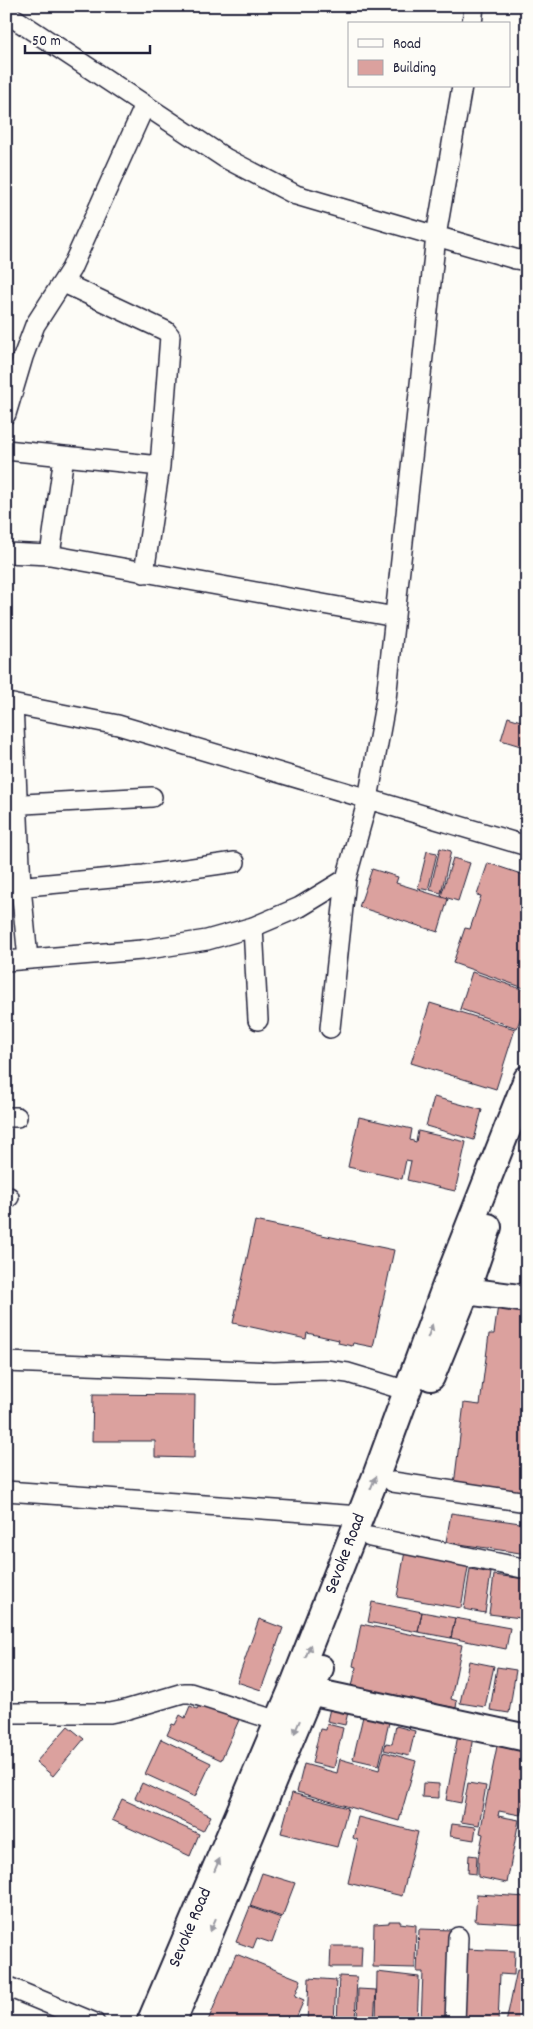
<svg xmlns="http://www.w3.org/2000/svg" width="533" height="2029" font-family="Dekko,sans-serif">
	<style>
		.building { fill: #dba19e; stroke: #22223b }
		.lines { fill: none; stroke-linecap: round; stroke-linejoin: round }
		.street-casing { stroke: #22223b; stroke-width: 22 }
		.secondary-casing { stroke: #22223b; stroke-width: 30 }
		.street { stroke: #fdfcf7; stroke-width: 19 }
		.secondary { stroke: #fdfcf7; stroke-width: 26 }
		.oneway { fill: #9a9aa2 }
		.labels { text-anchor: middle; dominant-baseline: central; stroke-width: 5; stroke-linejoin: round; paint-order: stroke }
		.street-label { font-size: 18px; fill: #22223b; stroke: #fdfcf7 }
	</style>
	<rect width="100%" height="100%" fill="#fdfcf7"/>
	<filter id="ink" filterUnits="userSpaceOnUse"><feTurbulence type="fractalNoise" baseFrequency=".02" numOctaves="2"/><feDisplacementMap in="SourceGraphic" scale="10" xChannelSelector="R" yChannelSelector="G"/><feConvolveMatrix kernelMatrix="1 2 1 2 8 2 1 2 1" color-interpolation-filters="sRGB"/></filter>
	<g filter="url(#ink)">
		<path class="building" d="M508,717L527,723V748L501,740Z
			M440,848L451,851L441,893L430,890Z
			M427,851L437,853L428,890L418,888Z
			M453,858L470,863L458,901L441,896Z
			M488,863L527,876V989L453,963L465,928L470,929L481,896L477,895Z
			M372,869L398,877L396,883L448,899L438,932L359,907Z
			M472,972L527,991V999L517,1028L460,1009Z
			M430,1003L515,1029L496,1089L411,1063Z
			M434,1097L482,1110L474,1140L426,1126Z
			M359,1117L412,1129L410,1140L416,1142L418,1131L466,1142L455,1191L407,1180L411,1161L406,1160L402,1179L348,1167Z
			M255,1221L394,1250L373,1347L353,1343L352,1346L338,1343L339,1340L307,1333L306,1339L233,1323Z
			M498,1305L527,1309V1495L454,1485L464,1403L480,1405L489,1334H494Z
			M93,1394L195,1395L194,1458L155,1457V1441H92Z
			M451,1513L527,1524V1554L446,1542Z
			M405,1551L469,1562L461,1608L397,1597Z
			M470,1569L491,1573L485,1613L464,1609Z
			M494,1575L526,1579L521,1618L489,1614Z
			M372,1602L422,1612L418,1632L368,1622Z
			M422,1612L455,1618L451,1638L418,1632Z
			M455,1618L510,1628L506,1649L451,1638Z
			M259,1619L283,1628L261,1690L237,1682Z
			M361,1624L462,1645L451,1699L457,1701L456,1708L352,1687L356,1667L353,1666Z
			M469,1661L494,1666L485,1707L460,1703Z
			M497,1667L516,1670L509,1713L490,1710Z
			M200,1704L239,1720L221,1760L167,1735L172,1724L175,1725L180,1715L185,1718L190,1706L197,1709Z
			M331,1704L349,1708L345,1725L327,1721Z
			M364,1712L390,1718L379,1765L353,1759Z
			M327,1724L343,1728L334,1768L312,1763L320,1729L326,1730Z
			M68,1726L84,1739L53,1776L36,1762Z
			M396,1726L415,1731L409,1756L384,1750L386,1743L392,1744Z
			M458,1735L473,1737L461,1803L446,1800Z
			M161,1739L211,1763L195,1797L145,1774Z
			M497,1746L527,1752V1783L520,1815L499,1811L498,1816L519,1820L507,1883L478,1877V1859L483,1834L480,1833Z
			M384,1752L416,1761L399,1821L297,1792L304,1764L337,1773L340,1759L379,1770Z
			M142,1783L211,1816L203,1831L135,1798Z
			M423,1783L439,1784V1798L422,1797Z
			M468,1783L486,1786L479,1825L461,1822Z
			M292,1793L348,1808L337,1847L281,1833Z
			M122,1799L199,1834L190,1856L112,1820Z
			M358,1817L418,1832L402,1896L348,1883L358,1840L353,1838Z
			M452,1824L476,1827L474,1840L450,1836Z
			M469,1855L477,1856L476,1874L468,1873Z
			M262,1873L295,1883L282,1917L250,1906Z
			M477,1894L527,1897V1924L475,1921Z
			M250,1907L281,1918L272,1943L257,1938L253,1948L236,1942Z
			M389,1921H400V1923L416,1925L415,1968L373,1967L374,1924L389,1923Z
			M419,1929L453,1930L450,2023H421L423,1972H417Z
			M523,1935H527V1965H522Z
			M331,1946H362L361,1967H330Z
			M464,1949L515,1951L514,1975L500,1974L498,2023H461Z
			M236,1954L301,1980L295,1996L304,2000L294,2023H207Z
			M517,1970L527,1972V2023H506Z
			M377,1972L419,1977L417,2023H376Z
			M339,1976L357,1977L355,2023H337Z
			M309,1978L336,1980L334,2023H307Z
			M358,1989L376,1990L374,2023H357Z"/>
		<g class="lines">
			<defs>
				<path id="street" d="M6,13L225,158L296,195L515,259L527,261
					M472,24L474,6
					M64,283L166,331L170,336L160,466L144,573
					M6,414L23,357L35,325L71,269L145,105
					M6,450L160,466
					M6,553L50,555L395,617
					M50,555L64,456
					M6,703L118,725L527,846
					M13,704L21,887L28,959
					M6,805L152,797
					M6,888L144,875L235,862
					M253,927L258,1020
					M6,961L142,950L207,940L253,927L300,907L346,879
					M330,1028L346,879L368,799L386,699L436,236L462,86
					M6,1117H17
					M6,1197H9
					M6,1362L274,1372L325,1370L348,1373L408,1391
					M393,1482L527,1502
					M6,1491L360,1516
					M370,1537L527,1569
					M6,1713H110L125,1710L183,1693H190L278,1721
					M6,1986L95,2023
					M455,2023L458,1937"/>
				<path id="secondary" d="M449,1286L466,1291L527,1299
					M431,1377L466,1291L488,1227
					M295,1688L527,1738
					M150,2023L293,1687L376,1476L446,1285L527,1079
					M172,2023L320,1668"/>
			</defs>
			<use href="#street" class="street-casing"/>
			<use href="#secondary" class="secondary-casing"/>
			<use href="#street" class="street"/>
			<use href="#secondary" class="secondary"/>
		</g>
		<defs><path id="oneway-solid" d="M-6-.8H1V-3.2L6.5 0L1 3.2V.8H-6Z" transform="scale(1.25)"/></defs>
		<g class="oneway">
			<use href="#oneway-solid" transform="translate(430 1331) rotate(-70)"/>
			<use href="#oneway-solid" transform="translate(373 1483) rotate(-68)"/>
			<use href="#oneway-solid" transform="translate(308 1651) rotate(-69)"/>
			<use href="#oneway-solid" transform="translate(297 1727) rotate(113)"/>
			<use href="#oneway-solid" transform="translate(217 1865) rotate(-67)"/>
			<use href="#oneway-solid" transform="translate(213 1925) rotate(113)"/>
		</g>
	</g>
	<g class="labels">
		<g class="street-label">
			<text transform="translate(346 1554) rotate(-69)">Sevoke Road</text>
			<text transform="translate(191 1928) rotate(-67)">Sevoke Road</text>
		</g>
	</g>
	<rect width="533" height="2029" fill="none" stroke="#fdfcf7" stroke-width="25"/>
	<rect x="12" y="12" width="508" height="2004" fill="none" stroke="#22223b" stroke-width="2" filter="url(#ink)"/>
	<rect x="348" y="22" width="162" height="65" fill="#fdfcf7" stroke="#a5a5ac"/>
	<rect x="358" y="39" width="25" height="8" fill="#fdfcf7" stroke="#a5a5ac"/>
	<text x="393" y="48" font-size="15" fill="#22223b">Road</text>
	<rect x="358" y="60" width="25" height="15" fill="#dba19e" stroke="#a5a5ac"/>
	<text x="393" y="72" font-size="15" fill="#22223b">Building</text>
	<path d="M25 45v8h125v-8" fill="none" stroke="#22223b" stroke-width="2.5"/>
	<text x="32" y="45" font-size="15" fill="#22223b" stroke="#fdfcf7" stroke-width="4" paint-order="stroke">50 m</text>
</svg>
